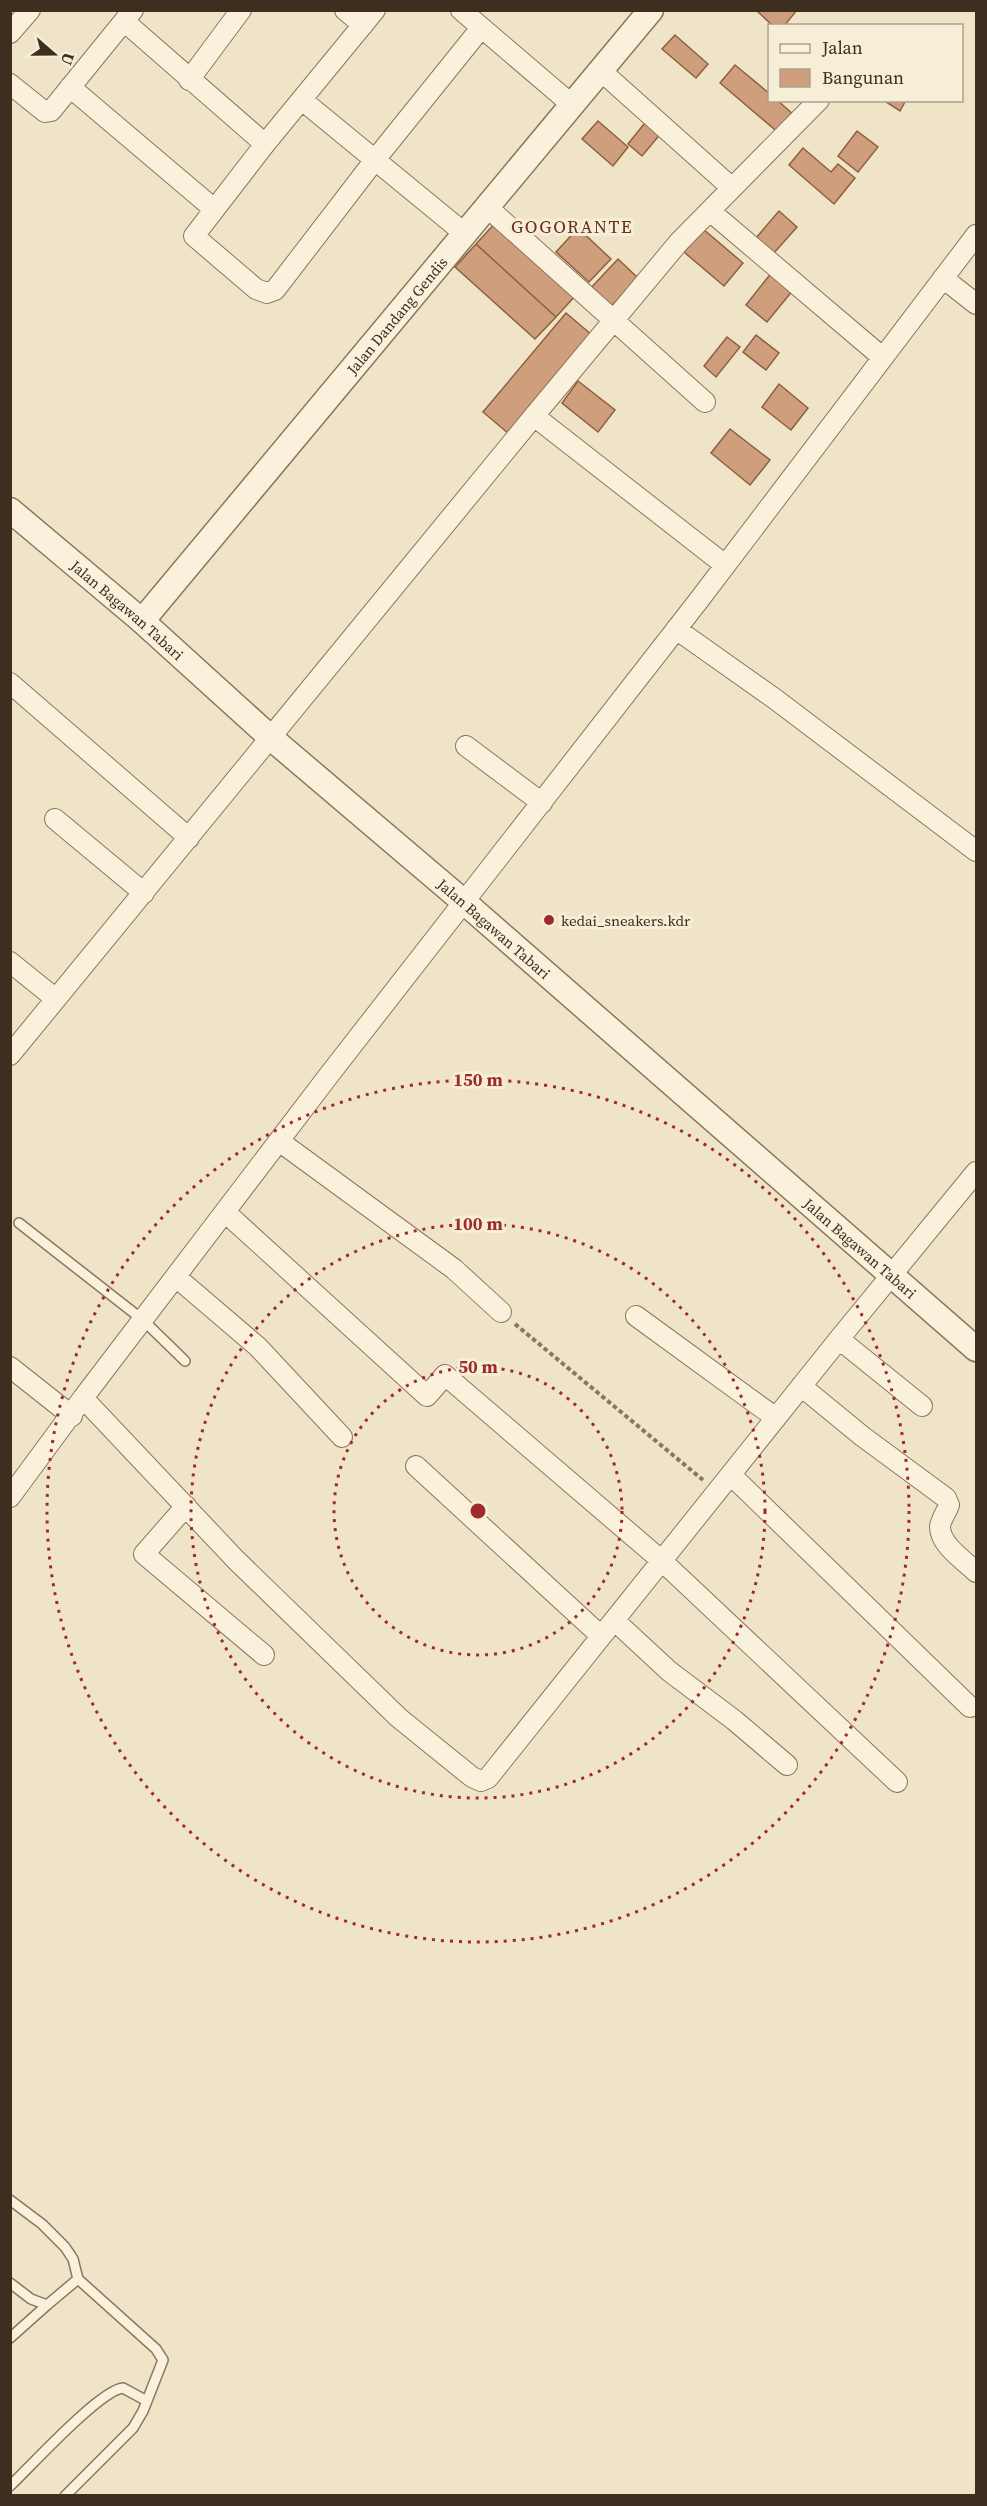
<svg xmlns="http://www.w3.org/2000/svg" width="987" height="2506" font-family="'Source Serif 4',serif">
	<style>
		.building { fill: #cf9f7d; stroke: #8d5f41; stroke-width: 1.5 }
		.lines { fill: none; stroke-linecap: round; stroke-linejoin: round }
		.service-casing { stroke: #8d765c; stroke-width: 12 }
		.minor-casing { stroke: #8d765c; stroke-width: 22 }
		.tertiary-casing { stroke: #8d765c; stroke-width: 27 }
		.path { stroke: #8d765c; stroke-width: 4; stroke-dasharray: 4.5 3; stroke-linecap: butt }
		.service { stroke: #faf1dc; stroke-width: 9 }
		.minor { stroke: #faf1dc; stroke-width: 20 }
		.tertiary { stroke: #faf1dc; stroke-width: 24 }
		.ring { fill: none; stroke: #9e2a2b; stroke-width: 3; stroke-dasharray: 3 6 }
		.poi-dot { fill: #9e2a2b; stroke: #f7eed8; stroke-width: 2 }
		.labels { text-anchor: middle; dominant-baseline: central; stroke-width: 6; stroke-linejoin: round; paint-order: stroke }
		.street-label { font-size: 15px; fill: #3d2e20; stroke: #f7eed8 }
		.poi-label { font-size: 15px; fill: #3d2e20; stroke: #f7eed8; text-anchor: start }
		.quarter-label { font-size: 18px; letter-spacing: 1.5px; fill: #6b2e1e; stroke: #f7eed8 }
		.centre { fill: #9e2a2b; stroke: #f7eed8; stroke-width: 3 }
		.ring-label { font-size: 18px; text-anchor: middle; font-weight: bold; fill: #9e2a2b; stroke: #f7eed8; stroke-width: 6; stroke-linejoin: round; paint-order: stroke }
	</style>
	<rect width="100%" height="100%" fill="#f0e4c8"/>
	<path class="building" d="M756,10H797L784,26H773Z
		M675,35L708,64L696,78L662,49Z
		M735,65L770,94V100H777L795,116L780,134L720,83Z
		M883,100H906L900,111Z
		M648,119L662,132L642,156L628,144Z
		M598,121L628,147L613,166L582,139Z
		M857,131L878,147L858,172L838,156Z
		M803,148L831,172L838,164L855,178L834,204L789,165Z
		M779,211L797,227L774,253L756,238Z
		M496,222L576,295L556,317L476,244Z
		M578,228L611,259L589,282L556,252Z
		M703,229L743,263L724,286L684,252Z
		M476,244L556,317L535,339L455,267Z
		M618,259L638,278L608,310L588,291Z
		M772,272L793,290L767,322L746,305Z
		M566,313L592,335L509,434L483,412Z
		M756,335L779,353L766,370L743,352Z
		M727,337L740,347L716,377L704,366Z
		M578,381L615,410L598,432L562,403Z
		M779,384L808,408L791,430L762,407Z
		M730,429L770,460L750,485L711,453Z"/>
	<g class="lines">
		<defs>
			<path id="service" d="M19,1223L143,1320L185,1361
				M10,2200L42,2224L65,2247L73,2259L78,2279L156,2349L163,2360L143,2411L133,2428L65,2496
				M10,2283L31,2299L47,2305L78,2279
				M10,2338L47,2305
				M10,2486C30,2467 100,2390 123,2388L147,2401"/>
			<path id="minor" d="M345,10L363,25
				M375,10L265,144L194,236L256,289L267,293L275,290L374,161L481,28
				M461,10L571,104
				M125,22L265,144
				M10,33L30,10
				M600,70L732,188
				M189,80L241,10
				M10,84L45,112L51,111L133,10
				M70,87L214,209
				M302,100L464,233
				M486,206L705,402
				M710,211L882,357
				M976,235L699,600L329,1075L83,1398L236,1560L399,1718L472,1777L481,1781L488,1778L839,1339L976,1172
				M943,278L976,304
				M534,416L725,565
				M676,629L775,699L976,851
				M10,683L189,838
				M466,746L542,803
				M55,819L144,893
				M10,962L56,999
				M10,1055L534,416L679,242L819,100
				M279,1141L454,1269L501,1312
				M225,1212L427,1396L445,1375L662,1561L897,1782
				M176,1277L258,1347L342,1437
				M636,1316L776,1418
				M839,1339L922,1406
				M10,1367L72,1416
				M801,1386L862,1436L946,1498L949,1505C947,1511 940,1521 940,1527C940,1545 965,1561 976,1572
				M416,1466L601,1636
				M731,1475L970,1707
				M10,1497L83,1398
				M186,1506L144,1554L264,1655
				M614,1620L669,1671L734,1720L787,1765"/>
			<g id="tertiary">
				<path id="s1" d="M10,510L142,621L271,738L464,902L976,1349"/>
				<path id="s2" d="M142,621L651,10"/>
			</g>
		</defs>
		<use href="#service" class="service-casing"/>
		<use href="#minor" class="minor-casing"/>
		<use href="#tertiary" class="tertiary-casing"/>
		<path class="path" d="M515,1324L703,1480"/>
		<use href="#service" class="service"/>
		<use href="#minor" class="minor"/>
		<use href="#tertiary" class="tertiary"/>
	</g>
	<g class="ring">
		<circle cx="478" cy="1511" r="144"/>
		<circle cx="478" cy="1511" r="287"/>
		<circle cx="478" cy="1511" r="431"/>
	</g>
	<circle class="poi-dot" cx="549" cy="920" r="6"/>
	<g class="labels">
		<g class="street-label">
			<text stroke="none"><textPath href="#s2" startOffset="398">Jalan Dandang Gendis</textPath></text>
			<text stroke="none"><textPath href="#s1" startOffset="154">Jalan Bagawan Tabari</textPath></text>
			<text stroke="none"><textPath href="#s1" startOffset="640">Jalan Bagawan Tabari</textPath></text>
			<text stroke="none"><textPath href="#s1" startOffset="1126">Jalan Bagawan Tabari</textPath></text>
		</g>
		<g class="poi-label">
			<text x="561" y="920">kedai_sneakers.kdr</text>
		</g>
		<g class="quarter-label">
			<text x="572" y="226">GOGORANTE</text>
		</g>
	</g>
	<circle cx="478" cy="1511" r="9" class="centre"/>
	<g class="ring-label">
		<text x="478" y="1086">150 m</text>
		<text x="478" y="1230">100 m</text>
		<text x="478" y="1373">50 m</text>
	</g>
	<rect width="987" height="2506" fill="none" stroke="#3d2e20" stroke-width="24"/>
	<rect x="768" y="24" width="195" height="78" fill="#f7eed8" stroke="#ada18e" stroke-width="1.5"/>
	<rect x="780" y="44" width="30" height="9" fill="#faf1dc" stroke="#ada18e" stroke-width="1.5"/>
	<text x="822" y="54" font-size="18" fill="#3d2e20">Jalan</text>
	<rect x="780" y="69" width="30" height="18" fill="#cf9f7d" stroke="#ada18e" stroke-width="1.5"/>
	<text x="822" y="84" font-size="18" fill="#3d2e20">Bangunan</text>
	<g transform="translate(54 54) rotate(110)" stroke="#f7eed8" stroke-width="4.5" paint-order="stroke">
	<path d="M0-4.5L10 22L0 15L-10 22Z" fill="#3d2e20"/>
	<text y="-9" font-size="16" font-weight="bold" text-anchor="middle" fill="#3d2e20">U</text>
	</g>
</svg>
